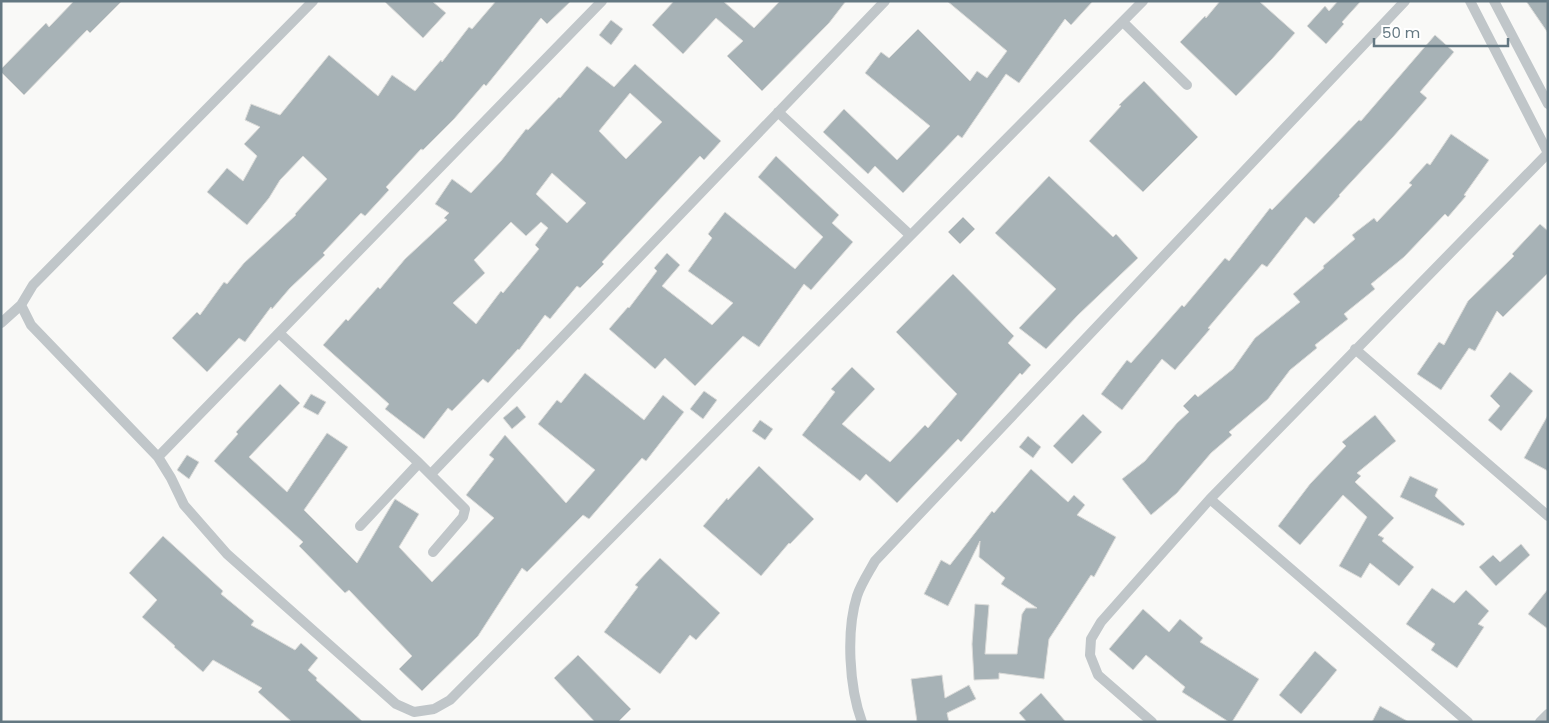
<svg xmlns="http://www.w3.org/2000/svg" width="1549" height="723" font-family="Poppins,sans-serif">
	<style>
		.building { fill: #a7b2b6; stroke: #dbdbd9; fill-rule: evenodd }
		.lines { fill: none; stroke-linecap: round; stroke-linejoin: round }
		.lane { stroke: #c0c6c9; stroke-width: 10 }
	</style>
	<rect width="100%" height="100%" fill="#f9f9f7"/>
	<path class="building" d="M74,1H122L90,33L87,30L24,95L1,72V69L46,23L49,27Z
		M384,1H432L446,13L423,38Z
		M496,1H571L547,24L541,18L486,86L484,84L454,119L423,150L421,149L386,187L389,190L365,216L361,213L323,253L325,255L290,288L272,309L271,307L245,342L239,338L207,372L172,338L197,312L200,315L224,282L227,284L244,263L296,215L295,214L327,179L303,156L280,180L269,198L247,225L207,192L227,168L243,181L257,156L244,144L260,127L245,120L251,104L280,115L329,55L378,96L392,75L415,91L441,60L442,62L469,27L472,29Z
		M674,1H723L754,28L780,1H846L829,23L762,91L727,56L743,41L716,18L683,54L652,25Z
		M947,1H1093L1071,25L1065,19L1019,83L1006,74L962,138L958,135L903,193L875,166L868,174L823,132L844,109L897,160L930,126L865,73L881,52L889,58L918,29L970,81L977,71L987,78L1007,51Z
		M1220,1H1259L1295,33L1272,59L1236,96L1180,42L1205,16L1206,18Z
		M1338,1H1361L1342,22L1344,24L1326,44L1307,26L1325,6L1329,11Z
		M1526,1H1548V33Z
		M611,20L623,29L611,45L599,35Z
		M1435,35L1454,52L1420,92L1427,98L1393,137L1339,195L1340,196L1314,224L1306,217L1267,267L1262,264L1208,328L1210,329L1175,370L1162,359L1122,410L1101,394L1127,360L1131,363L1182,305L1184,307L1225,258L1229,261L1270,208L1272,210L1359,120L1361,121Z
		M635,64L721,141L704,160L700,156L602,262L604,264L580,288L577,286L550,319L545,315L519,350L518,349L488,383L483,379L452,411L448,408L424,439L385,409L389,404L323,345L346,319L348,321L378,287L380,289L405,259L447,220L444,218L449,213L435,204L452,179L471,193L501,161L526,129L528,130L559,97L560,98L587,66L614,87ZM630,93L662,122L626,159L599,131ZM552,173L586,203L567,223L536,194ZM511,222L526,236L541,222L548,228L535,245L539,249L503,293L501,291L476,324L453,303L485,273L474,260Z
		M1144,81L1198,137L1143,192L1089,141L1121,106L1119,105Z
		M1451,134L1489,160L1464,195L1466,196L1448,217L1445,214L1404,257L1371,284L1375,289L1344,314L1348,319L1315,345L1317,348L1290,370L1268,399L1229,432L1232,435L1211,453L1177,493L1151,515L1122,479L1145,461L1177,423L1189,412L1183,406L1195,394L1198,397L1233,369L1255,338L1300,302L1293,294L1324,268L1323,266L1355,239L1352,235L1374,218L1377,222L1412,185L1409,183L1427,163L1430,165Z
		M776,156L839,215L832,223L853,242L811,290L804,284L759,347L743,336L695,386L665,358L655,369L609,329L628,307L629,308L657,271L654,268L667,253L680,265L662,286L712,325L733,303L688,271L712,238L708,234L725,212L795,269L823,237L758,177Z
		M1049,176L1113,237L1116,234L1138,258L1078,315L1046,349L1019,328L1056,289L995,233Z
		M963,217L975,229L960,244L948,232Z
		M1540,224L1548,231V273L1503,317L1497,311L1475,351L1469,348L1441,390L1417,374L1439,342L1444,345L1468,301L1514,256L1512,254Z
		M953,274L1014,336L1008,343L1031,365L1022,375L1020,373L961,442L958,439L897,503L866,474L860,481L802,435L835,392L831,389L852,367L875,389L842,424L890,462L925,425L928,428L957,394L896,332Z
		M1510,372L1533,391L1501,431L1488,420L1500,406L1490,396Z
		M585,373L644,420L663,395L684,412L646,461L642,458L589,519L583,515L527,572L522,568L478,636L422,691L399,669L412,656L349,590L345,593L299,546L303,542L214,461L238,434L236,432L280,384L300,403L249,457L287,492L327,433L348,447L304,510L357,563L395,499L419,514L399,547L432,582L494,518L466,495L494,459L489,455L505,435L566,503L595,470L538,424L557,400L561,403Z
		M704,391L717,400L703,419L690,409Z
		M311,394L326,402L318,415L303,407Z
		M517,406L526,417L512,429L503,418Z
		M1083,414L1102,432L1072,464L1053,446Z
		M1375,415L1396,441L1357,473L1361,476L1355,482L1394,518L1378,535L1384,538L1382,541L1414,567L1399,586L1370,563L1361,578L1339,566L1367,517L1343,495L1300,545L1278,526L1310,484L1346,446L1342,442Z
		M1548,415V471L1524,458Z
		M760,420L773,429L765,440L752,431Z
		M1028,436L1041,447L1033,458L1019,447Z
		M187,455L199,462L189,479L177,470Z
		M759,466L814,519L790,544L789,543L761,576L703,526L727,498L728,500Z
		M1031,469L1068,502L1074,495L1085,505L1077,515L1116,537L1094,577L1091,575L1049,639L1044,679L999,673V679L974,680L972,644L975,604L989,605L985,654H1017L1022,614L1026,608H1037L1001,584L1005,578L979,557L980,541L948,606L924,594L941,560L950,565L992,511L994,513Z
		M1410,476L1438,489L1435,496L1465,524L1463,526L1400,497Z
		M163,536L223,591L221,594L254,621L251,625L295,650L301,643L318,658L308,670L317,678L316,680L363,722H292L258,692L262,688L213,660L203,672L174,647L175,646L142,617L157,600L129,573Z
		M1521,544L1530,555L1496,586L1479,567L1493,555L1500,562Z
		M660,558L720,613L696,640L690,635L660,674L604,632L638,587L635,585Z
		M1432,588L1454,603L1466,590L1489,611L1478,624L1484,627L1457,668L1431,650L1435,644L1406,624Z
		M1548,589V629L1528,614Z
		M1143,609L1169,632L1180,619L1203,638L1200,642L1259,679L1232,722H1229L1182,692L1185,687L1146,655L1133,670L1109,649Z
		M1315,651L1337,670L1301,714L1279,695Z
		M578,655L631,709L618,722H595L554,678Z
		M942,675L945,698L969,685L976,699L947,713L949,722H917L911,679Z
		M1041,693L1066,722H1027L1019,713Z
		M1380,706L1409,722H1372Z"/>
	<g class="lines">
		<path class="lane" d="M313,1L33,285L21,305L31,325L158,457L171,478L184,505L227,554L396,704L414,712L434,709L450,700L1143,1
			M1470,1L1548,153
			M1494,1L1548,104
			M1123,22L1187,85
			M778,112L910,235
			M1,323L21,305
			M279,333L419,463L465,509L463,517L433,552
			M1355,349L1548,516
			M158,457L602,1
			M431,474L885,1
			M1210,499L1468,722
			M360,526L419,463
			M862,722C849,687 846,631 857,596C861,584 869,572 875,561L1405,1
			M1152,722L1098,675L1090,655L1091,639L1101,622L1210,499L1548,153
			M1540,722L1548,714"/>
	</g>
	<rect width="1549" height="723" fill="none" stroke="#647882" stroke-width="5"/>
	<path d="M1374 38v8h134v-8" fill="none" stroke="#647882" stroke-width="2.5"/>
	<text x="1382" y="38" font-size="15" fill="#647882" stroke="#ffffff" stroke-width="4" paint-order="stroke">50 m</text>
</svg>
